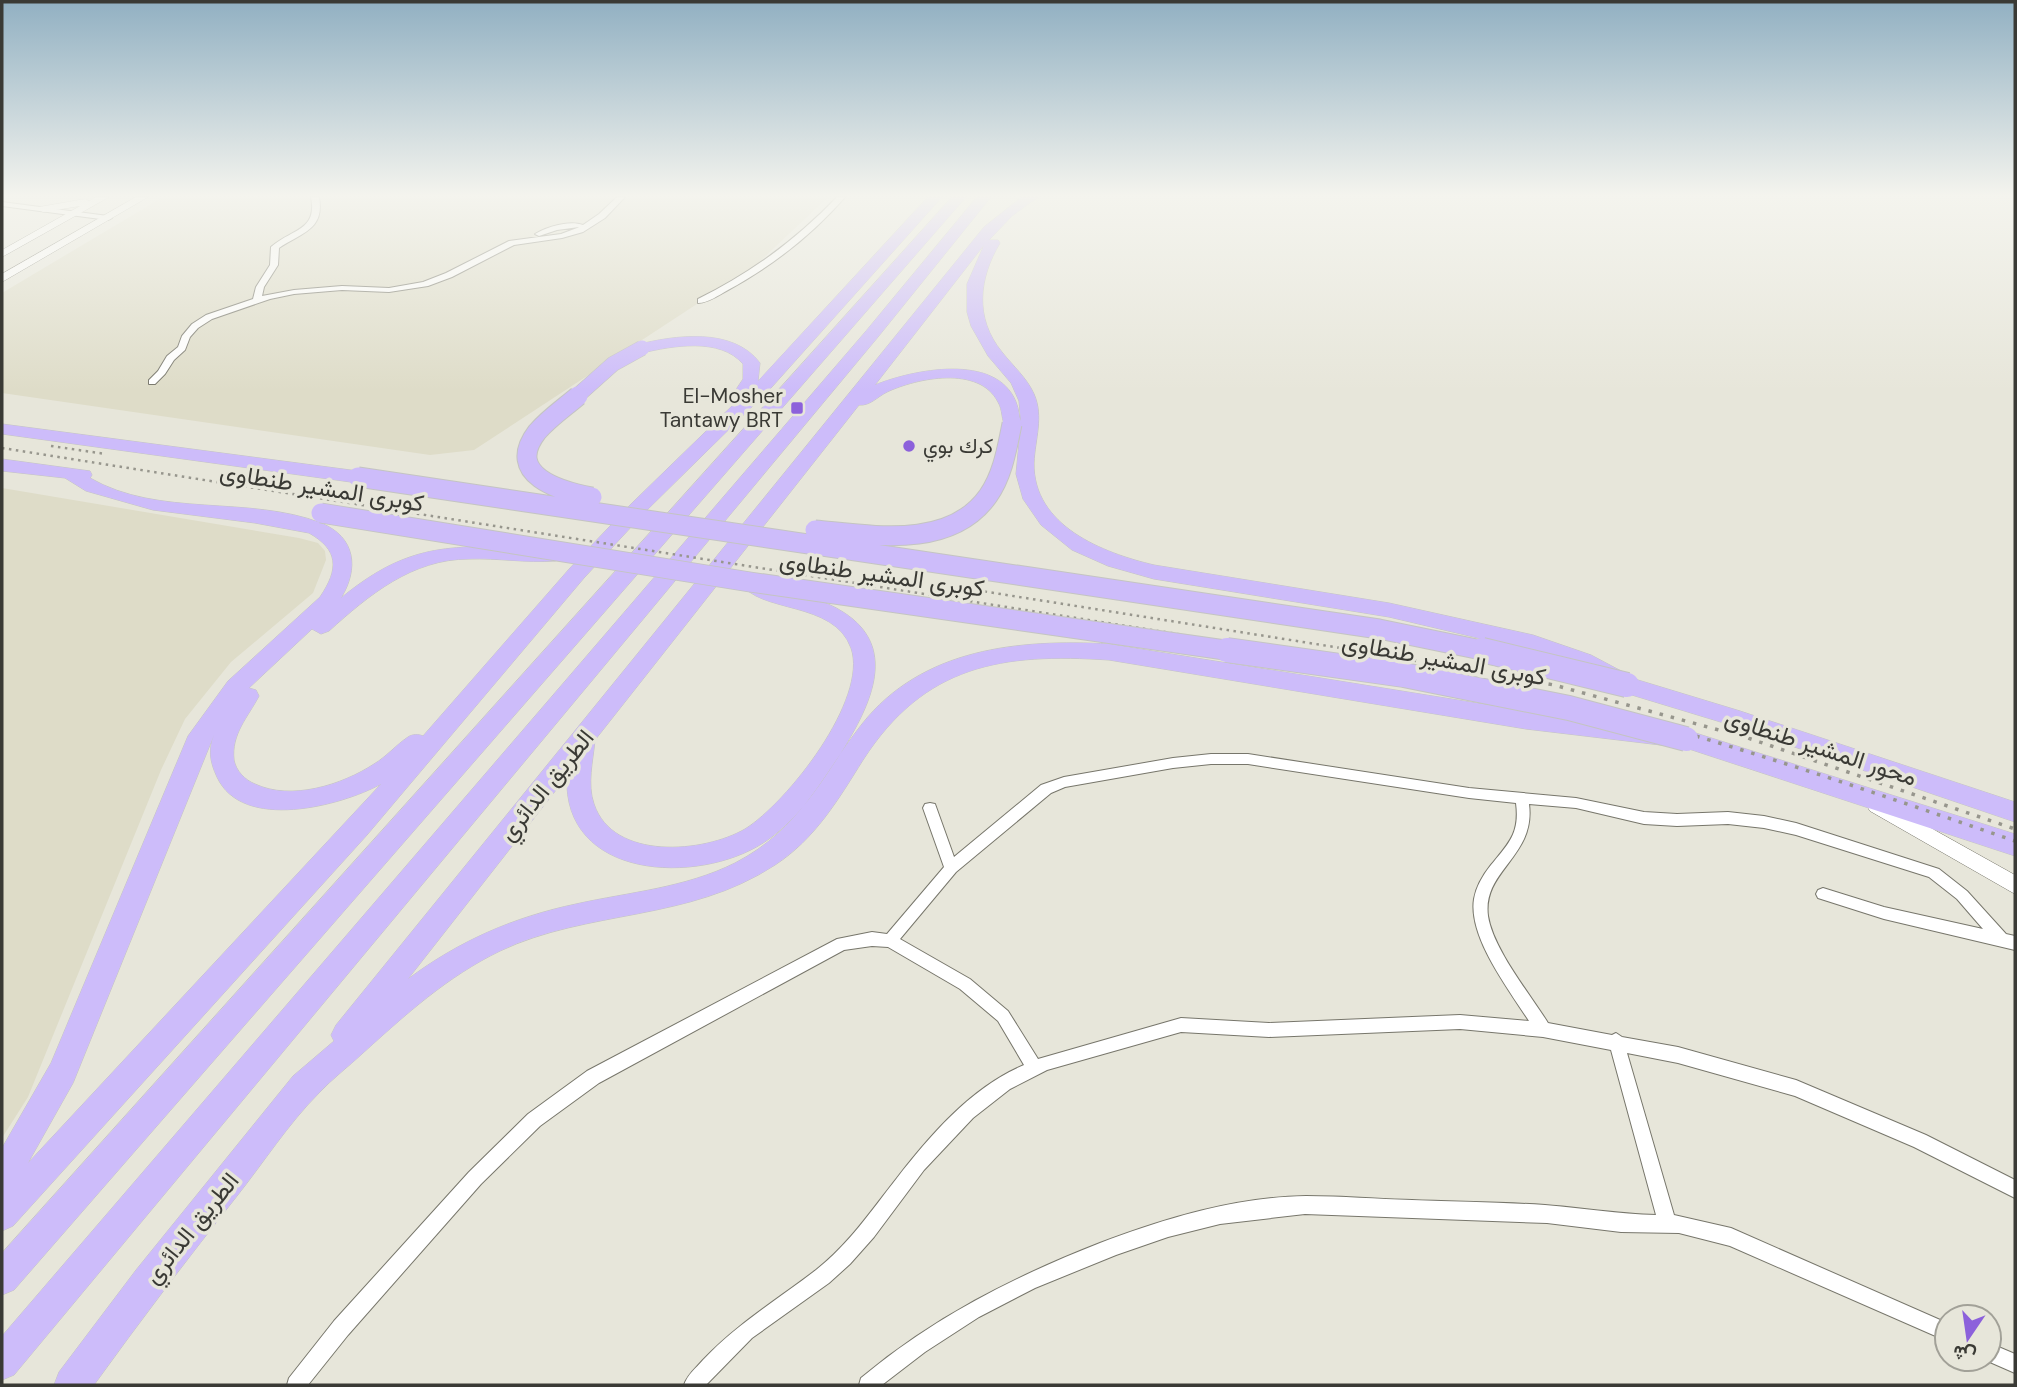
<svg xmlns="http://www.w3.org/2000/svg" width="2017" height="1387" font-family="'DM Sans',Vazirmatn,sans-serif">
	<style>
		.built { fill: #dedcc8 }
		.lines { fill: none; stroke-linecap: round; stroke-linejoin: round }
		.street-casing { stroke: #77766b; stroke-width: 2 }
		.secondary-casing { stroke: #77766b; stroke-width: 1 }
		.highway-casing { stroke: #c4c4c2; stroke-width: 1 }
		.street { fill: #fff; fill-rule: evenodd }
		.secondary { fill: #fff; fill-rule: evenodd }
		.highway { fill: #cdbcfa; fill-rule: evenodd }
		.rail-far1 { stroke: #97968d; stroke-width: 2.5; stroke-dasharray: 2.5 4.5; stroke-linecap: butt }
		.rail { stroke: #97968d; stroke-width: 3.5; stroke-dasharray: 3.5 8; stroke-linecap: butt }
		.highway-bridge-far2-casing { stroke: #c4c4c2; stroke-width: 16; stroke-linecap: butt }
		.highway-bridge-far1-casing { stroke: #c4c4c2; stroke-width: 21; stroke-linecap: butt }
		.highway-bridge-casing { stroke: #c4c4c2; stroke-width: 26; stroke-linecap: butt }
		.highway-bridge-far2 { stroke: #cdbcfa; stroke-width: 15 }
		.highway-bridge-far1 { stroke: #cdbcfa; stroke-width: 19 }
		.highway-bridge { stroke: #cdbcfa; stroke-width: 24 }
		.poi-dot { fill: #8c61db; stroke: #e7e6da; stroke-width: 2.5 }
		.labels { text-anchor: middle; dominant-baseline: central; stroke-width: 7; stroke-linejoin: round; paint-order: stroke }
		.far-poi-label { font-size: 21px; fill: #3a3a35; stroke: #e7e6da; text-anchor: end }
		.street-label { font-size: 24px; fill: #3a3a35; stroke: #e7e6da }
	</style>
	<rect width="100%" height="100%" fill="#e7e6da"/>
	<path class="built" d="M163,197H828L755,266L474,450L430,455L2,393V293Z
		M2,488L299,538L318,543L325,551L326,560L313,593L231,662L185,719L161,770L28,1097L2,1138Z"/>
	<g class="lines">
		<defs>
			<path id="street" d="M311,197H319C325,230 301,233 279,248L278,265L264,287L262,296L294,290L342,286L389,288L423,282L446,273L509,241L561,234L577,228L579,227L557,230L539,236L535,234C547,227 569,220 583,225L599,214L617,197H625L605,218L583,232L562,238L514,245L452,277L428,286L389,292L342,290L294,294L270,299L212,319L198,328L190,337L185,350L174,360L165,374L155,384H149V380L158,371L167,356L178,347L182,336L192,324L206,315L253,299L256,287L270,265L271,247C291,229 318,231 311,197Z
				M837,197H845C812,235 772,266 728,290C719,295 708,303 698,303V299C751,273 796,240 837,197Z
				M2,202L108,216L112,218L108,220L2,206Z
				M1211,754H1248L1469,788L1576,798L1644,812L1677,814L1728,812L1764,816L1796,823L1939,869L1967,891L2006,934L2015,936V950L1884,919L1818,898L1816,894L1818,890L1823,888L1884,907L1983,929L1957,899L1929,877L1796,835L1764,828L1728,824L1677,826L1644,824L1576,808L1529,804C1536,857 1482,870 1488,916C1493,949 1530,994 1548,1023L1612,1035L1616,1033L1622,1037L1678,1047L1796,1080L1926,1135L2015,1180V1198L1914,1147L1795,1096L1678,1063L1627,1053L1674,1215L1731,1228L1947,1323V1341L1730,1246L1679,1233L1621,1232L1547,1223L1305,1214L1220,1224L1168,1237L1116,1255L1035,1288L979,1317L925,1352L882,1385H859L861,1378C933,1318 1013,1277 1100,1243C1166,1218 1236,1197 1306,1196C1342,1196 1377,1199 1412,1200C1457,1202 1501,1202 1545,1205C1582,1208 1619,1214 1656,1215L1611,1050L1543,1037L1460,1029L1269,1037L1181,1032L1047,1070L1010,1089L973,1118L924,1170L874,1237L850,1264L829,1283L752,1338L706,1385H684C687,1375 696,1368 703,1360C737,1324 777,1300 816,1270C849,1244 871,1211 897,1178C931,1134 972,1087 1024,1065L998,1021L960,989L888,947L872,946L844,950L599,1083L540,1126L481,1184L348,1335L308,1385H287L289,1378L334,1321L469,1172L528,1114L587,1071L837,939L872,932L887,934L944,867L923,808L925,804L930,803L935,804L954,857L1041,785L1064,777L1173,758ZM1211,764H1248L1469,798L1516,803C1520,833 1509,843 1491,865C1483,875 1476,887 1474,899C1468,937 1509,990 1529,1021L1460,1015L1269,1023L1181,1018L1038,1059L1008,1011L970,979L900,939L956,872L1051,793L1065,787L1173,768Z
				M1989,1343L2015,1354V1373L1983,1359H1989Z"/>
			<path id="secondary" d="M96,197H109L2,257V250L80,206L43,212L38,209L39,207L85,199L89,201Z
				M136,197H148L2,282V274Z
				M1877,798L2015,875V894L1870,811L1867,806L1870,801Z"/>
			<path id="highway" d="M928,197H942L771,388L644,513L584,578L367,835L13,1226L2,1231V1148L51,1063L188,736L228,681L320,597C339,569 339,550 309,533L255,523L153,510L86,491L65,478L2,471V459L90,471L92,475L90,478C159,518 249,495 321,523C356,537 359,569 341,598C402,548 443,544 519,548C533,549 549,546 562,549L565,554L562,559L555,561C526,563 498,558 469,559C412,559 369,595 329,631L321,634L312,629L249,688L256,690L259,696C248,717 231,734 234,760C236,771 245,780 255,784C291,801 342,785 374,764C386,757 396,745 408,737C413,734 418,734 423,736L570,568L630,505L734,404L729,400L743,379V364C720,337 672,346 642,353L634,348L636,345C675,335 733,327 760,363L758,381ZM214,735C208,750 210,762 217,777C242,832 341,806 381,784L28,1163L73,1083Z
				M952,197H966L14,1290L2,1295V1253Z
				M977,197H991L878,337L14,1375L2,1380V1336L866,331Z
				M1022,197H1038L1012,216L989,240H998L1000,243C979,278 974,318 1002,352C1013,366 1027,378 1034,394C1044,417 1035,439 1034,463C1033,526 1103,553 1154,565L1389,603L1533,635L1591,655L1638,680L1740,711L2015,802V822L1724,723L1622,692L1575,667L1529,650L1389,617L1154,579L1108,566L1072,550L1041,525L1023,499L1016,474L1021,423L1019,401L1011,383L988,356L971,326L967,312V284L984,245L875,385C912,370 996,352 1016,402C1019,409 1019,417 1021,424L1018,428H1006C1001,420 1003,410 998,402C979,365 917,378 887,392C877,397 870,406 859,405L595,740C593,761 587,784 594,804C613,861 704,853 745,829C787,803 869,699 851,648C834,600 759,614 740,582L743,577L750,575C762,578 772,586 784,590C804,597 825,600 843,612C902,649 867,711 839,756C819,787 795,823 763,843C698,885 562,880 567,776L408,979C459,941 514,917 576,904C630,892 685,888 735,863C802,828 819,779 862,724C922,648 1019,639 1109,644L1526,711L1686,730L2015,834V856L1686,748L1526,729L1109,660C1002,653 925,664 863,760C838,800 815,839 775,865C688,922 589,909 500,951C448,976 405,1015 363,1053C348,1067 332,1079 319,1093C288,1124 264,1162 237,1196C188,1258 140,1321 94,1385H54L59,1372L136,1270L293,1076L334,1041L331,1035L336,1025L984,227Z
				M2,424L358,471L367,477L358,483L2,434Z"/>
		</defs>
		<use href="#street" class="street-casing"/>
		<use href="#secondary" class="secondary-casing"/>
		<use href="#highway" class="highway-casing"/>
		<use href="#street" class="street"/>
		<use href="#secondary" class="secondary"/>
		<use href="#highway" class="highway"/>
		<path class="rail-far1" d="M51,446L106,454
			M2,448L1291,652
			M950,586L1366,652"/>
		<path class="rail" d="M1280,650C1369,664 1459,675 1547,696C1706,734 1861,788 2015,841
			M1356,650L1554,685L1748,738L2015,829"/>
		<defs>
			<path id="highway-bridge-far2" d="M576,397L613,364L642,348"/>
			<path id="highway-bridge-far1" d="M578,396C564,408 549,418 537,432C504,475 560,491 592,497
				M358,477L1379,629L1491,652
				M321,513L750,582L1239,652
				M815,530C871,535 950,550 988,496C1003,475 1007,448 1012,424"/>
			<path id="highway-bridge" d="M1227,650L1404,675L1569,708L1686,739
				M1482,650L1627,685"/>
		</defs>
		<use href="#highway-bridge-far2" class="highway-bridge-far2-casing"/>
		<use href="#highway-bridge-far1" class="highway-bridge-far1-casing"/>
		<use href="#highway-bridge" class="highway-bridge-casing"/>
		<use href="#highway-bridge-far2" class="highway-bridge-far2"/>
		<use href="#highway-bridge-far1" class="highway-bridge-far1"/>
		<use href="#highway-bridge" class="highway-bridge"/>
	</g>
	<linearGradient id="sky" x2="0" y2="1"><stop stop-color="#91b0c2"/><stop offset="0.5" stop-color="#f4f4ee"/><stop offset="1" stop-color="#f4f4ee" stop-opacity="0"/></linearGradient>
	<rect width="2017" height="391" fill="url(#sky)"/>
	<g class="poi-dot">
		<rect x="790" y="401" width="14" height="14" rx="3.5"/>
		<circle cx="909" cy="446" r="7"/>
	</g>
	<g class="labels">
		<g class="far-poi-label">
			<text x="783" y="396">El-Mosher<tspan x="783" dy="24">Tantawy BRT</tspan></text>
			<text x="923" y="446" text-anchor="start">كرك بوي</text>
		</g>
		<g class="street-label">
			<text transform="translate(322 487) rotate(9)">كوبرى المشير طنطاوى</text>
			<text transform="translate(882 574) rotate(8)">كوبرى المشير طنطاوى</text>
			<text transform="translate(1444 659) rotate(10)">كوبرى المشير طنطاوى</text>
			<text transform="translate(1821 747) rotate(18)">محور المشير طنطاوى</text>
			<text transform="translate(546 785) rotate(-51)">الطريق الدائري</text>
			<text transform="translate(191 1228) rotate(-51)">الطريق الدائري</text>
		</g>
	</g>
	<rect width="2017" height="1387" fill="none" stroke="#3a3a35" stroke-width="7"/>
	<g transform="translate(1968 1338) rotate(193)"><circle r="33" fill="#e7e6da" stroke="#a2a198" stroke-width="2"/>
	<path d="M0-5L12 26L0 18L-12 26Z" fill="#8c61db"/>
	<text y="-10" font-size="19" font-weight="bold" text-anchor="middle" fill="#3a3a35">ش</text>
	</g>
</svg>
